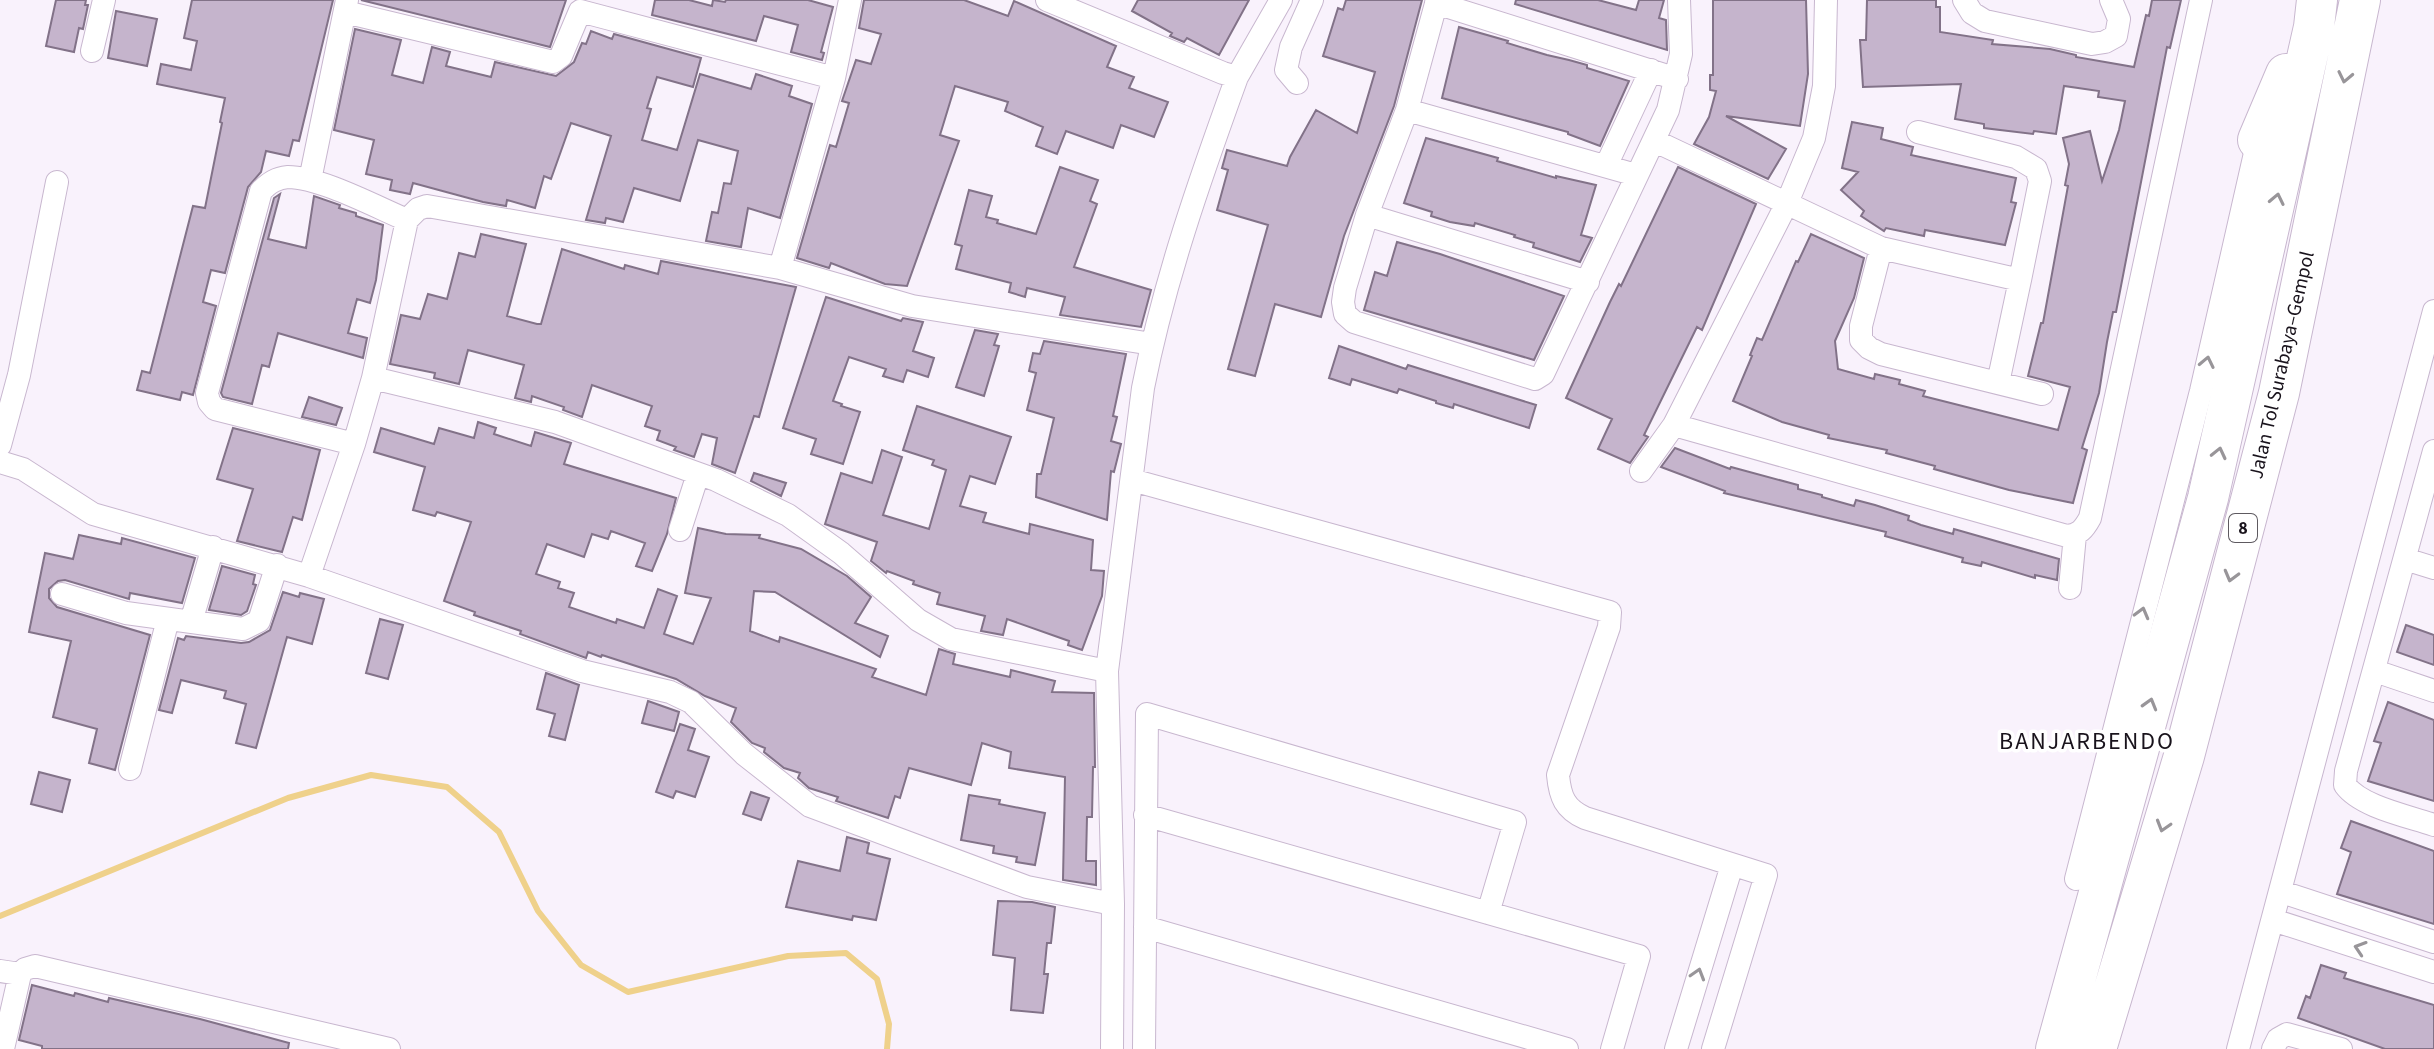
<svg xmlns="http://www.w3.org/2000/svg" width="2434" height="1049" font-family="'Source Sans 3',sans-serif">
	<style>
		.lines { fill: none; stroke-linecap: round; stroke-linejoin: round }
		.stream { stroke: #efd18b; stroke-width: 6 }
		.building { fill: #c5b4cc; stroke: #827288; stroke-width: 2 }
		.minor-casing { stroke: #c8b7cf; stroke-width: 24 }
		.motorway-casing { stroke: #c8b7cf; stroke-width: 42 }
		.minor { stroke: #fff; stroke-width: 22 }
		.motorway { stroke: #fff; stroke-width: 40 }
		.oneway { stroke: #989599 }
		.labels { text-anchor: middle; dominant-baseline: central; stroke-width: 7; stroke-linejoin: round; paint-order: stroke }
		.shield { fill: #fff; stroke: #5e5a60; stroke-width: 2 }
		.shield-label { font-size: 18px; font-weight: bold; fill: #19131c }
		.street-label { font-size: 20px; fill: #19131c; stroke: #fff }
		.quarter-label { font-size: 24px; letter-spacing: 2px; fill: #19131c; stroke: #fff }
	</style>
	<rect width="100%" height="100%" fill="#f9f2fc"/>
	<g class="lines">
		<path class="stream" d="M0,916L288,798L371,775L447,787L499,832L538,911L581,965L628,992L788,956L846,953L877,979L889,1024L887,1049"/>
	</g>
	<path class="building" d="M56,0H86L85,5H88L83,29L79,28L74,52L46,46Z
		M192,0H333L299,141L293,140L289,156L266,151L261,172L248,187L225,273L211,270L203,302L216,306L193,395L182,392L180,400L137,390L142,371L150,373L193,206L205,208L222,123L220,122L225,98L157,84L161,64L191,70L197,41L184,38Z
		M361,0H566L550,47Z
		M655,0H689L712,6L713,0L725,2L726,0H808L833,7L821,52L824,53L822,60L791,52L798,25L764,16L756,41L652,15Z
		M864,0H964L1008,16L1014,1L1116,46L1107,67L1134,77L1129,88L1168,102L1154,137L1121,125L1113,148L1066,131L1057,154L1036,146L1043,127L1005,111L1008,102L955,86L940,135L959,141L907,286L885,284L831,263L829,268L797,258L830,145L836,147L849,103L842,101L856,60L871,64L881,34L859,28Z
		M1138,0H1249L1219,55L1187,38L1184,42L1170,36L1172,33L1132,11Z
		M1346,0H1422L1394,106L1344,236L1321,317L1275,304L1255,376L1228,369L1268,225L1217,210L1228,170L1222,168L1227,150L1287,166L1290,157L1316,110L1357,133L1375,72L1323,56L1338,8L1343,10Z
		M1516,0H1598L1636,10L1639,0H1664L1659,18L1666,20L1667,50L1515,4Z
		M1713,0H1806L1808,74L1800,126L1726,116L1786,149L1768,179L1694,144L1709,117L1716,91L1710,90V75H1713Z
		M1867,0H1936V7H1940V32L1993,40L1992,44L2050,49L2076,55V57L2134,67L2146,15L2149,16L2152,0H2181L2170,48L2167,47L2116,312H2113L2107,342L2099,393L2082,448L2087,450L2073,503L2009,490L1934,469L1935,466L1886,453L1887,450L1828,438L1829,435L1782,422L1733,401L1752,356L1750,355L1757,338L1762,340L1796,261L1798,262L1811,234L1864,258L1854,298L1835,341L1838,369L1874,379L1875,374L1900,380L1899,384L1925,391L1923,396L2058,430L2070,387L2028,376L2041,323H2043L2068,186L2065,185L2069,164L2063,138L2090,131L2102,181L2119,130L2125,101L2098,97L2099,91L2064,86L2056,134L2034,131L2033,134L1984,128V124L1955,119L1961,84L1863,87L1860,40H1866Z
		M116,11L157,19L147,66L108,58Z
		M1459,27L1508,41L1507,43L1547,55L1569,60L1587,65V68L1629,81L1600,146L1568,134V132L1442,98Z
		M355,29L401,40L392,75L423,83L432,47L450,52L446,66L491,77L495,62L556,76L574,62L582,43L586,44L591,31L612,39L614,34L701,58L693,87L657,77L647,108L651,109L642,140L677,150L700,74L751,89L756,74L792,86L789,96L812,104L780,218L748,208L741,247L706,241L712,212L718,213L724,183L731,184L738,151L698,140L680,201L634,188L623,222L606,218L605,223L586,220L611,136L571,123L551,179L544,176L535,208L507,200L506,206L483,202L413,183L410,194L390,190L392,180L366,174L374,140L334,130Z
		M1852,122L1883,128L1881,139L1913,147L1911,155L2016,178L2011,202L2016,203L2005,245L1925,230L1924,236L1886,228L1884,231L1861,216L1864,211L1841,190L1858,172L1842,168Z
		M1426,138L1498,158L1497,161L1556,178V176L1596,185L1581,235L1592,238L1580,262L1533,247L1534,243L1514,237L1515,235L1475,223L1474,226L1450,222L1431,216L1432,212L1404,203Z
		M1060,167L1098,180L1090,201L1097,204L1074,267L1151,290L1141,327L1060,315L1065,297L1027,288L1025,297L1009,292L1011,283L956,269L962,246L955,244L969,190L992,196L986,217L998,220L997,223L1036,234Z
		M1678,167L1756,204L1702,330L1697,327L1644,435L1648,437L1630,463L1598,449L1612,419L1566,398L1610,302L1619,284L1621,286Z
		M280,194L268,239L306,248L314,196L340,205L339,208L356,213V216L383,225L376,280L370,303L357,299L348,333L367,338L363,358L278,333L269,367L262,365L252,404L223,397L221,393L274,198Z
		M481,234L526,244L507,316L537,324H541L562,249L624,269L625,265L658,274L661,261L796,287L759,417L754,416L735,473L712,464L717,438L702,434L694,457L674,450L676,447L657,440L660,431L645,426L652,406L592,385L582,417L563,410L564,407L532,396L531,402L515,398L524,365L468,350L459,384L434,378L435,373L390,364L401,315L420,319L428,294L447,299L459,253L475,257Z
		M1397,242L1440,254L1564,296L1534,360L1364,310L1375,272L1387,276Z
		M826,297L901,321L903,318L923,322L913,351L934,358L928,377L907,370L903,382L883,376L886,369L849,357L833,401L842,404L841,406L860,412L843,464L811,454L816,439L783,428Z
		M975,330L998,334L994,345L999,346L984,396L956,387Z
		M1044,341L1126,354L1113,416L1117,417L1111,441L1121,444L1114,472L1111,471L1107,520L1036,497L1037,474H1041L1054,418L1027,410L1036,373L1029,371L1033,353L1040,354Z
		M1339,346L1406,369L1408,365L1536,405L1529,428L1454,404L1453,408L1436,403V401L1399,389L1397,393L1352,379L1350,385L1329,378Z
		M309,397L342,408L336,425L302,417Z
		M917,406L1011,437L995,484L970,476L960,506L986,513L983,522L1029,534L1030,524L1093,540L1091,570L1104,571L1102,596L1082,650L1068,645L1069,641L1007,619L1003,635L981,631L985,616L937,604L940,593L913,584L914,581L887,571L886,573L871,561L877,542L825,524L841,473L872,483L882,450L902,457L883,515L929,529L946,470L932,465L934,460L903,450Z
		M478,422L496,428L494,434L531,446L535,432L571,443L564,464L676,498L667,534L652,571L636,566L645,543L611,531L608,539L592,534L584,557L547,544L536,574L560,582L558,588L574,593L569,607L616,623L617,619L644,628L658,589L677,596L664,634L693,644L711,598L685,593L698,528L726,534L760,535L759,538L801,549L847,576L871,597L855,623L888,636L880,657L775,592L754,591L750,631L779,642L780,637L876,669L872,677L926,695L939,649L955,654L953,664L1010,677L1011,670L1055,681L1052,692L1094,693L1095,767H1093L1092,817H1087L1086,861H1096V885L1063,880L1065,777L1009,768L1011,752L982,743L971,785L909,768L900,798L895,796L888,818L836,801L838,797L809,788L798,778L800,773L784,768L764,752L765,748L752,743L731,722L736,708L705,696L676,679L602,655L601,657L588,652L586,658L520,634L521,631L474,615L475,612L444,601L471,522L437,512L435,516L413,510L425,467L374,452L381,428L434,444L439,428L474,438Z
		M233,428L320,450L302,520L293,517L282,552L237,541L253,489L217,479Z
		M1675,448L1730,469L1731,467L1798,485V489L1822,495V497L1854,506L1856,500L1875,505L1909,516L1908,520L1921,525L1953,534L1954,529L2059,559L2057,580L2035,575V578L1982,562L1981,566L1962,562L1963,558L1885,536L1886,532L1724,493L1725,491L1661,467Z
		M754,473L786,483L781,496L751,481Z
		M79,535L121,544L122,538L195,558L182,603L130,593L129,599L65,580L58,581L49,589V598L57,607L150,635L115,770L89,763L97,729L53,717L71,641L29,632L45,553L73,559Z
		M222,566L255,575L253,584L256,585L247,611L241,615L209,610Z
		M283,592L299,597L300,593L324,599L312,644L287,637L256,748L236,743L246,704L224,698L226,691L181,680L172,713L159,710L178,638L184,640L186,636L241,643L249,642L270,630Z
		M380,619L403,625L388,679L366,673Z
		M2406,625L2434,635V665L2397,652Z
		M546,673L579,685L565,740L549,736L555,714L537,709Z
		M648,701L679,712L674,731L642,723Z
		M2388,702L2434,720V801L2368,781L2381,743L2374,741Z
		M680,724L695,729L688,750L709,757L695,797L676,791L673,798L656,792Z
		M39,772L70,780L62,812L31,804Z
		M751,792L769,798L761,820L743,814Z
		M969,795L1000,800L999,804L1045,813L1035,865L1016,862L1017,857L993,853L994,846L961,840Z
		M2351,821L2434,851V924L2337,894L2351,852L2341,848Z
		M847,837L869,843L867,853L890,859L876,920L853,916L852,920L786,907L798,861L840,871Z
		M998,901L1032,902L1055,907L1051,943H1047L1044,974H1048L1043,1013L1011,1010L1015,958L993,955Z
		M2321,965L2346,973L2344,978L2434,1005V1049H2385L2298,1018L2306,996L2310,998Z
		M32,985L74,996L75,993L108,1002L109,998L200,1019L289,1043L288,1049H42V1046L19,1040Z"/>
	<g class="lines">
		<defs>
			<path id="minor" d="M1047,0L1223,73L1237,77L1281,0
				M1437,0L1407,110L1367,215L1345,288L1343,302L1345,314L1354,322L1535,379L1543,374L1668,110L1681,54L1679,0
				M1826,0L1824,86L1814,138L1787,203L1674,425L2067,536C2079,535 2084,529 2090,518L2201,0
				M1964,0L1972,13L1985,21L2092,44L2105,42L2116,36L2119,19L2111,0
				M1436,3L1677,79
				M345,12L553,62L561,56L580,11L834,78
				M92,51L104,0
				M1297,83L1286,70L1291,47L1312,0
				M1407,110L1636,175
				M1655,141L1881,248L2020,280L2040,181L2036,169L2016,157L1918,132
				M1606,166L1651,70
				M310,180L347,0
				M1367,215L1588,282
				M407,220L373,378L354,444L309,576L582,671L670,692L691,702L744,754L810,806L1027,887L1113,904
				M1881,248L1861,326V340L1869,348L1881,354L2042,394
				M780,268L834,78L850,0
				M373,378L555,422L716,480L788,515L841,553L918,620L951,639L1107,671L1143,388C1164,281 1200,179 1237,77
				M1998,383L2020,280
				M354,444L215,409L209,402L207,393L261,191C269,183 276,178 288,177C320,177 376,207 407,220L418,209L427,206L780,268L912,306L1152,344
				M0,445L19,375L57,182
				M2434,451L2346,771L2345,785C2361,807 2408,816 2434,825
				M0,462L23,469L93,514L309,576
				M1641,471L1674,425
				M1132,480L1610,612L1609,627L1558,775C1560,797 1565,809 1585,818L1766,875L1713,1049
				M680,530L698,474
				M2405,559L2434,568
				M2070,588L2075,535
				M62,594L126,613L243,629L259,621L277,565
				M191,622L213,547
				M1107,671L1113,904L1112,1049
				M2375,671L2434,691
				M130,769L168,619
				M1145,815L1639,956L1612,1049
				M2076,879L2201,391L2258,140
				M2282,892L2434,942
				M2273,920L2434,972
				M1145,927L1567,1049
				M0,971L20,974
				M3,1049L20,974L25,969L35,966L389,1049
				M1144,1049L1147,714L1515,822L1488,913
				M1676,1049L1732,865
				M2238,1049L2434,311
				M2273,1049L2278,1039L2287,1034L2341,1049"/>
			<path id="motorway" d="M2258,140L2286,74
				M2056,1049L2208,498L2314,27L2317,0
				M2096,1049L2184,756L2279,393L2360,0"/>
		</defs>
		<use href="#minor" class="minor-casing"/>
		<use href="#motorway" class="motorway-casing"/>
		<use href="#minor" class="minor"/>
		<use href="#motorway" class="motorway"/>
	</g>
	<defs><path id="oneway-chevron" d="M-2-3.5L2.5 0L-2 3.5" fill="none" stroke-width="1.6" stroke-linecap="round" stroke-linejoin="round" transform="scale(2)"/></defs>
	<g class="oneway">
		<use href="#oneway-chevron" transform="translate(2345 77) rotate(102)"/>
		<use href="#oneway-chevron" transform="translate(2277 199) rotate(-78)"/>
		<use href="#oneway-chevron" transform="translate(2207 362) rotate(-78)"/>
		<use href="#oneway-chevron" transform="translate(2219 453) rotate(-77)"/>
		<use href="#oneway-chevron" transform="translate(2231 576) rotate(105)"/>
		<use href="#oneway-chevron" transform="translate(2142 613) rotate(-75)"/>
		<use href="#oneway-chevron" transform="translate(2150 704) rotate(-74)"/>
		<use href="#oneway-chevron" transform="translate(2163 826) rotate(107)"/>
		<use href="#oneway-chevron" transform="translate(2360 948) rotate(-162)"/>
		<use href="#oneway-chevron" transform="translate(1698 974) rotate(-73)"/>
	</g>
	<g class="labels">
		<rect class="shield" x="2229" y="514" width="28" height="28" rx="6"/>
		<g class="shield-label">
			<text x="2243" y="528">8</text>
		</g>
		<g class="street-label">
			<text transform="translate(2282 365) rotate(-77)">Jalan Tol Surabaya–Gempol</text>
		</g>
		<g class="quarter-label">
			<text x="2087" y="741">BANJARBENDO</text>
		</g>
	</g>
</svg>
